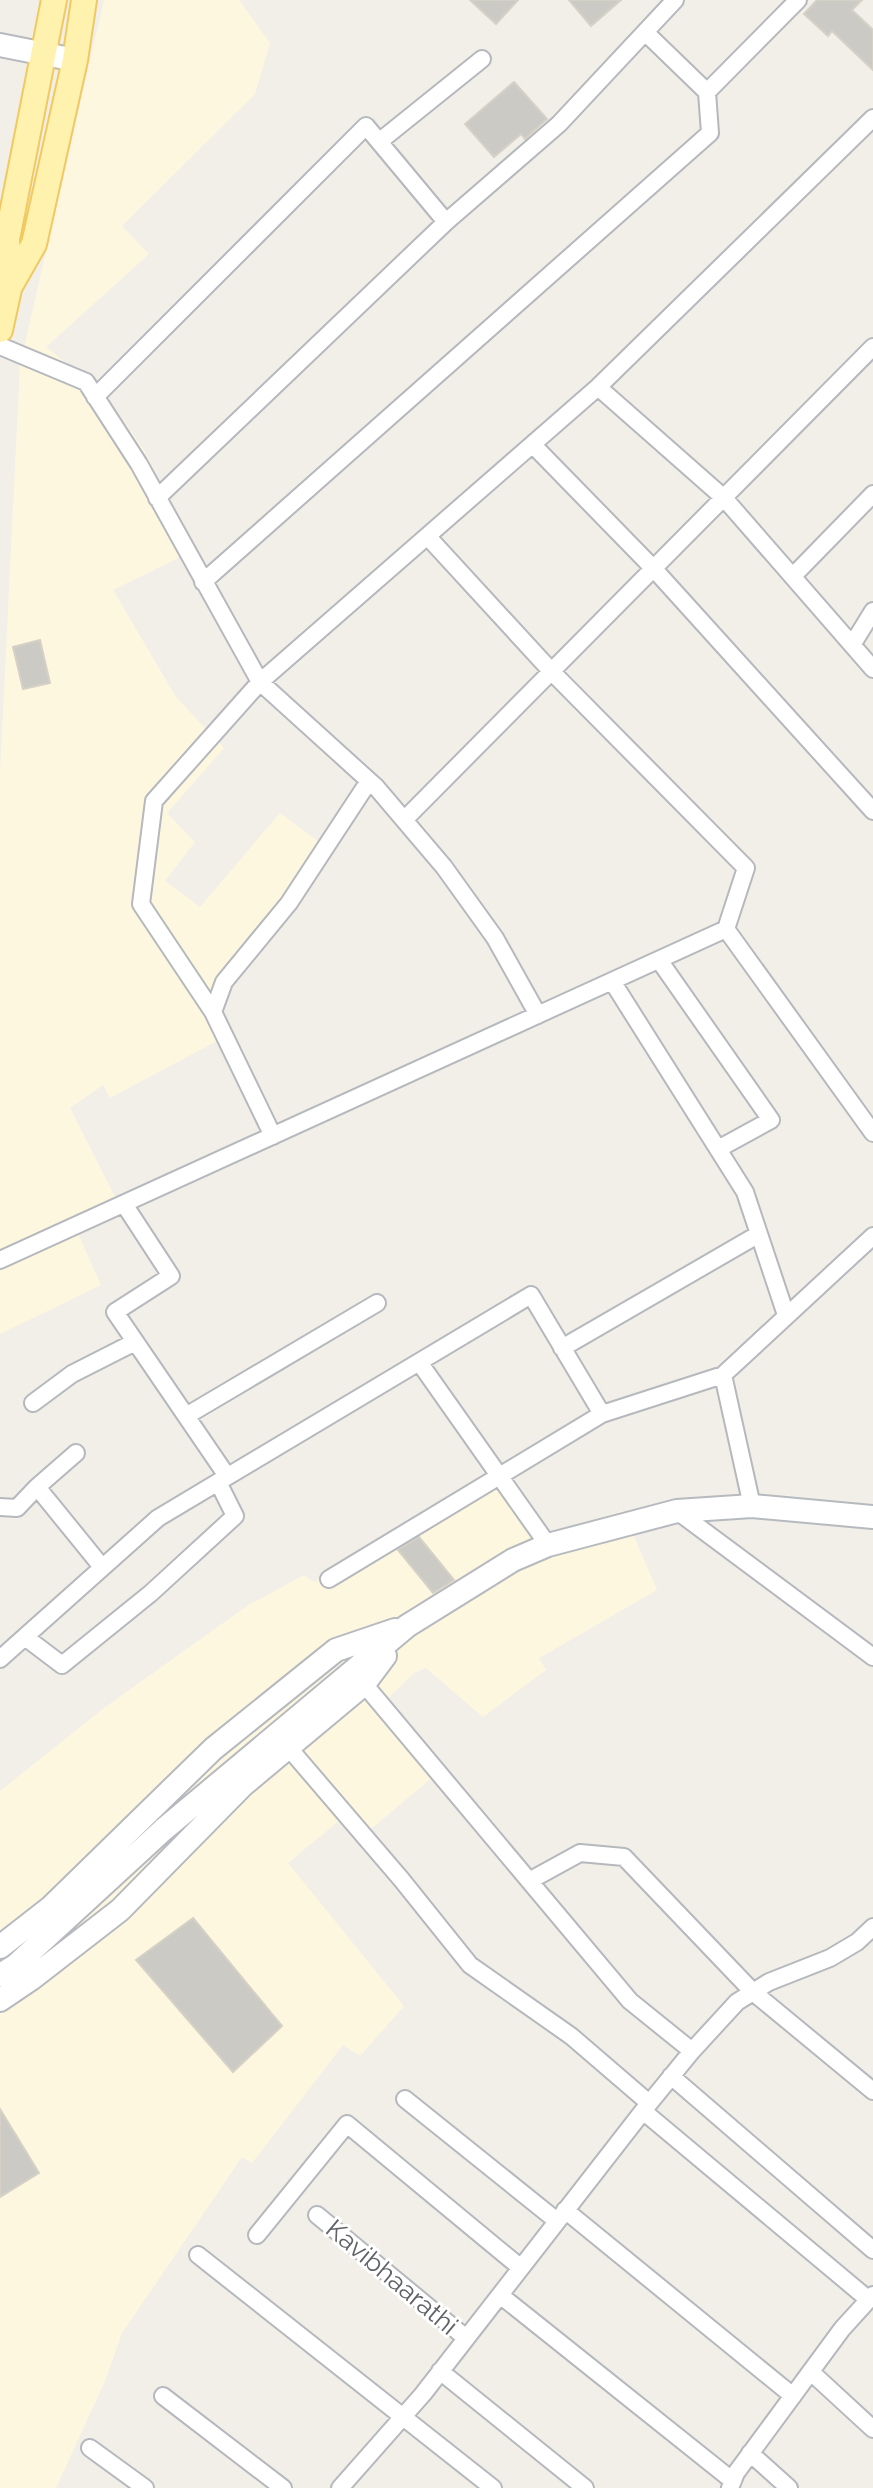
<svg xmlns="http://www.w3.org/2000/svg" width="873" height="2488" font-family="Raleway,sans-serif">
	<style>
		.commercial { fill: #fef7e0 }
		.building { fill: #cccac5; stroke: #d6d1c6; stroke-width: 2 }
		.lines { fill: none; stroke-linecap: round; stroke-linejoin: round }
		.street-casing { stroke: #b5b8bc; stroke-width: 20 }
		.secondary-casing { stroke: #b6babf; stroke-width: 26 }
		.primary-casing { stroke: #f2c960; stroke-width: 28 }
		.street { stroke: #fff; stroke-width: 16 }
		.secondary { stroke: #fff; stroke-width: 22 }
		.primary { stroke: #fff2af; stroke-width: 24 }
		.labels { text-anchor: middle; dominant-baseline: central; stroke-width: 6; stroke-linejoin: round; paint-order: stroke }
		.street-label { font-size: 26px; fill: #5f6368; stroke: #fff }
	</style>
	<rect width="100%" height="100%" fill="#f1efe8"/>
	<path class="commercial" d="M104,0H239L270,43L255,94L122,226L149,254L46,347L106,395L144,450L194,550L113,590L176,697L224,748L167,813L195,842L165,881L200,907L280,813L327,848L214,1004L228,1035L110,1098L103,1085L70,1108L120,1207L76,1229L101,1285L0,1334V772L20,365Z
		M509,1474L543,1534L623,1511L657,1590L539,1658L546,1670L483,1717L426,1668L414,1673L385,1701L440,1771L365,1834L346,1815L288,1863L404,2006L360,2056L343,2045L252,2163L242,2157L122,2333L105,2381L56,2488H0V1791L104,1708L247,1606L304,1575L314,1582L369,1554Z"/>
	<path class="building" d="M470,0H518L496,24Z
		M569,0H621L591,26Z
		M817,0H862L852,10L873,30V70L832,31L828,36L804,14Z
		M514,82L547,119L525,139L521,134L494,157L465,124Z
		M40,640L50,683L23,689L13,647Z
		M419,1537L454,1580L433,1593L398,1550Z
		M193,1918L282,2026L233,2072L136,1960Z
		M0,2109L39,2173L0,2197Z"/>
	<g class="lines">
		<defs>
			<path id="street" d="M645,32L707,92
				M380,141L482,59
				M0,346L86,382L139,464L260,682L376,787L444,867L495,938L538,1015
				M598,387L724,498L873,669
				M95,397L366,126L446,222L559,124L675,0
				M533,445L654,569L873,811
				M157,498L446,222
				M428,537L552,672L746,868L726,929
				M793,576L873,494
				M203,582L710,133L707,92L798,0
				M852,645L873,611
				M404,820L873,347
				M659,960L771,1120L718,1149
				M612,981L745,1192L786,1315
				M213,1012L141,904L154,801L260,682L598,387L873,118
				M273,1136L213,1012L224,982L289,903L369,781
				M124,1204L171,1276L115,1312L227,1476
				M0,1260L726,929L873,1133
				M562,1348L759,1234
				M419,1362L548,1545
				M33,1403L72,1374L135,1342
				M186,1416L377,1303
				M76,1453L37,1487L102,1567
				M752,1506L723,1375L873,1236
				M0,1507L17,1508L37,1487
				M677,1511L873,1657
				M329,1579L602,1414
				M25,1637L62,1665L151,1593L235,1516L218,1482
				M0,1659L158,1518L531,1295L602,1414L723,1375
				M364,1684L630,2001L692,2051L643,2111
				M288,1747L401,1879L470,1965L571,2036L649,2103
				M529,1881L580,1853L624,1857L753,1992L873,2091
				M692,2051L737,2002L769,1982L830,1958L857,1942L873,1927
				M671,2076L873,2250
				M405,2099L557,2221
				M565,2210L793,2396
				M317,2215L466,2338
				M257,2235L347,2124L521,2268
				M198,2255L493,2488
				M500,2295L733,2481
				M440,2371L585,2488
				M811,2372L873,2429
				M163,2396L283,2488
				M90,2448L145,2488
				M750,2453L789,2488
				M340,2488L423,2394L643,2111L869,2300
				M730,2488L736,2473L842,2329L873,2295"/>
			<path id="secondary" d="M0,45L75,60
				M0,1947L50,1908L213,1749L336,1650L395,1630
				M0,1975L15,1966L163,1830L407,1626L513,1560L548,1545L677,1511L752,1506L873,1517
				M0,2000L31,1979L120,1910L243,1785L364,1684L385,1656"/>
			<path id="primary" d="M10,286L34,244L75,60L84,0
				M0,330L9,289L7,239L54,0"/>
		</defs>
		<use href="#street" class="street-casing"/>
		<use href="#secondary" class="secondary-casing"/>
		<use href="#primary" class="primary-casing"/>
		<use href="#street" class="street"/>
		<use href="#secondary" class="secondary"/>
		<use href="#primary" class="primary"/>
	</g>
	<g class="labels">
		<g class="street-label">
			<text transform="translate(392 2277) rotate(40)">Kavibhaarathi</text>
		</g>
	</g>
</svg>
